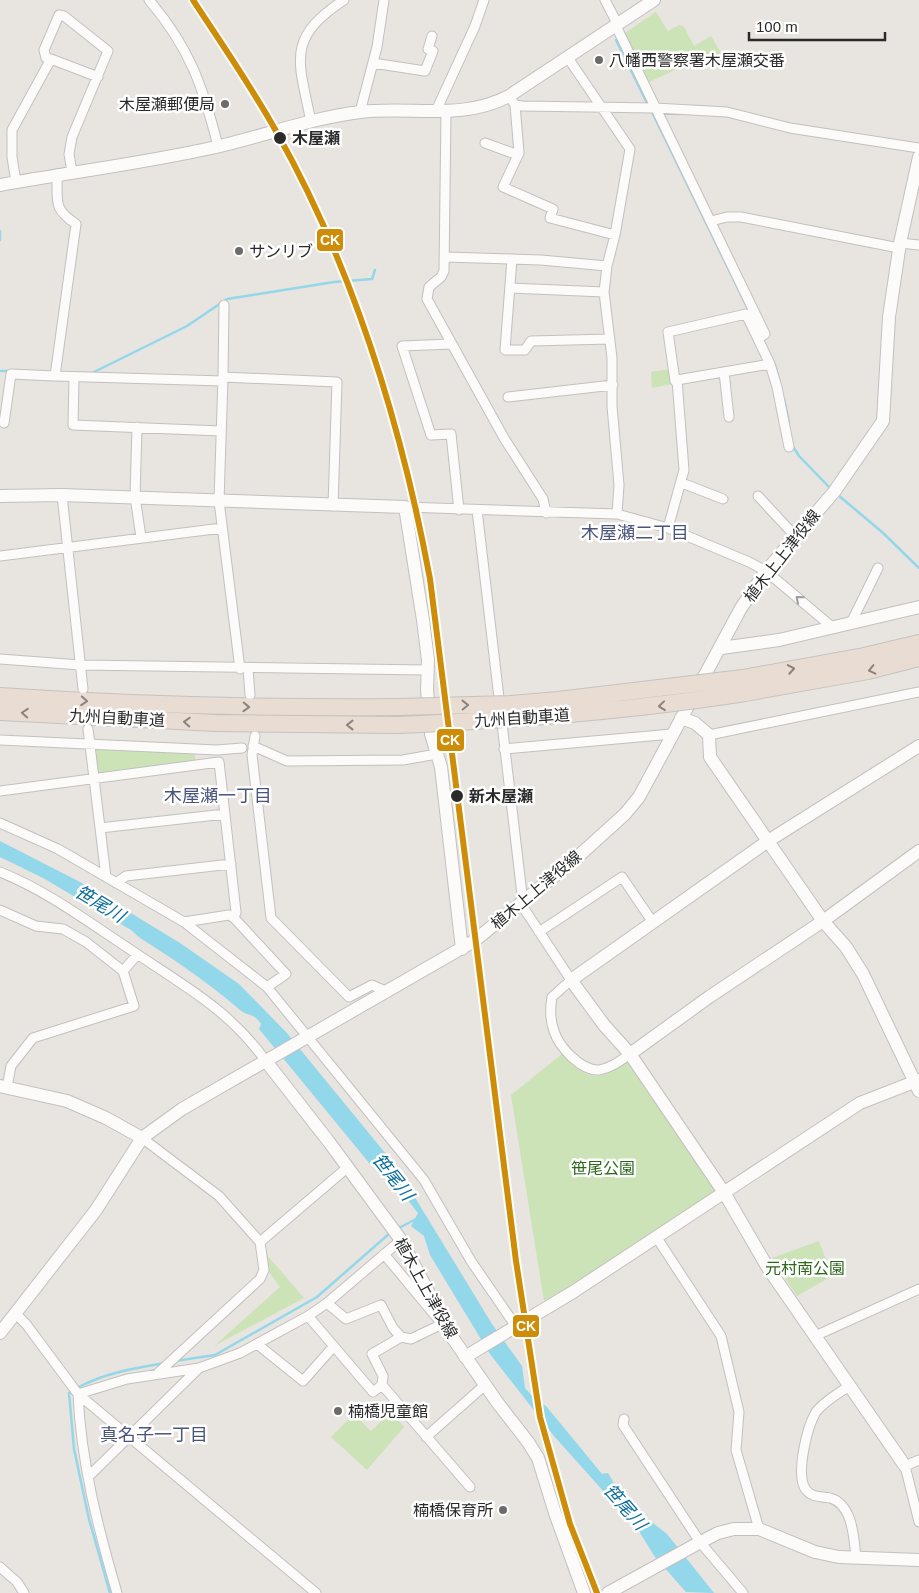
<svg xmlns="http://www.w3.org/2000/svg" width="919" height="1593" font-family="Arial,'Noto Sans JP',sans-serif">
	<style>
		.green { fill: #cbe3b7 }
		.water { fill: #92d7ea }
		.lines { fill: none; stroke-linecap: round; stroke-linejoin: round }
		.stream { stroke: #92d7ea; stroke-width: 2.5 }
		.street-casing { stroke: #c2c0c1; stroke-width: 11 }
		.secondary-casing { stroke: #c2c0c1; stroke-width: 14 }
		.highway-casing { stroke: #c4c3c1; stroke-width: 18 }
		.street { stroke: #fcfbfa; stroke-width: 9 }
		.secondary { stroke: #fcfbfa; stroke-width: 12 }
		.highway { stroke: #e9dcd2; stroke-width: 16 }
		.highway-bridge-casing { stroke: #c4c3c1; stroke-width: 18; stroke-linecap: butt }
		.highway-bridge { stroke: #e9dcd2; stroke-width: 16 }
		.rail-1-casing { stroke: #fff; stroke-width: 10 }
		.rail-1 { stroke: #ce8d08; stroke-width: 6 }
		.oneway { stroke: #9e9d9c }
		.oneway2 { stroke: #8a837e }
		.poi-dot { fill: #6c6b69; stroke: #fff; stroke-width: 2 }
		.stop-dot { fill: #2a2a2a; stroke: #fff; stroke-width: 2 }
		.labels { text-anchor: middle; dominant-baseline: central; stroke-width: 5; stroke-linejoin: round; paint-order: stroke }
		.poi-label { font-size: 16px; fill: #2a2a2a; stroke: #fff; text-anchor: start }
		.stop-label { font-size: 16px; font-weight: bold; fill: #2a2a2a; stroke: #fff; text-anchor: start }
		.street-label { font-size: 16px; fill: #2a2a2a; stroke: #fff }
		.park-label { font-size: 16px; fill: #2c6719; stroke: #fff }
		.neighbourhood-label { font-size: 18px; fill: #4a547b; stroke: #fff }
		.water-label { font-size: 18px; font-style: italic; fill: #0c6f9b; stroke: #fff }
		.line-badge { stroke: #fff; stroke-width: 2 }
		.badge-label { font-size: 14px; text-anchor: middle; font-weight: bold; fill: #fff }
	</style>
	<rect width="100%" height="100%" fill="#e8e4df"/>
	<path class="green" d="M656,12L668,31L679,25L684,27L694,46L711,36L721,53L698,67L677,69L647,83L622,35Z
		M671,369L673,384L652,388L651,372Z
		M95,748L195,753V762L98,774Z
		M562,1054C587,1079 597,1084 627,1062L716,1191L571,1288L544,1301L511,1095Z
		M819,1241L832,1276L797,1296L772,1258Z
		M267,1255L304,1298L214,1346L280,1287L267,1269Z
		M391,1412L404,1427L367,1470L331,1437L354,1414L371,1431Z"/>
	<path class="water" d="M0,841L80,882L180,943L239,984L286,1032L390,1159C393,1172 402,1190 414,1196L492,1324L522,1366L525,1388L535,1399L546,1406L602,1474L608,1473L618,1490L644,1516L667,1534L714,1593L686,1592L655,1557L632,1520L605,1493L554,1436L490,1354L430,1255L424,1236L411,1226L418,1213C409,1202 384,1164 370,1164L259,1029L261,1024C252,1011 248,1017 240,1010C209,983 175,960 140,938L131,930L43,878L0,857Z"/>
	<g class="lines">
		<path class="stream" d="M616,40L648,105
			M653,114L750,313
			M0,231V240
			M775,365L779,379
			M0,371H11
			M90,374L187,326L227,299L334,282L372,279L375,270
			M784,399L789,423
			M792,445L799,456L831,489
			M838,495L882,532L919,568
			M397,1229L418,1218
			M175,1361L215,1355L317,1297L390,1233
			M77,1388C104,1373 135,1368 165,1363
			M72,1391L69,1393L74,1449L89,1519L110,1593"/>
		<defs>
			<path id="street" d="M149,0C190,48 203,87 218,146
				M605,0L618,25
				M616,26L765,334L758,339L770,364L677,380L684,470L668,528
				M568,58L630,149L615,235L607,266L604,292L612,358V406L619,485L617,514
				M51,59L98,77
				M373,63L425,71L433,51L428,49L432,36
				M509,96L515,105L522,106L655,108L727,112L790,128L919,148
				M515,105L519,153L503,187L553,209L550,218L615,235
				M436,111L475,26L484,0
				M360,112L377,47L384,0
				M446,112L444,271L441,277L429,287L427,299L504,438L543,499L546,513
				M311,122C299,61 285,39 344,0
				M485,143L518,155
				M57,174C58,201 52,208 76,224L55,376L223,381
				M16,182L12,157V130L51,59L46,58L44,50L59,15L64,16L108,51L72,137L69,154L72,172
				M711,221L727,217H741L899,248
				M900,243L919,245
				M445,257L541,260L607,266
				M512,259L505,350H525L531,341L610,339
				M510,288L604,292
				M450,344L402,346L431,435L451,434L459,510
				M770,364L777,387L789,447
				M724,372L729,417
				M74,377L73,425L221,431
				M223,377L224,305
				M677,380L675,381L668,332L746,314L758,339
				M508,397L613,385
				M4,423L11,374L55,376
				M137,427L135,497L141,537
				M682,483L723,499
				M62,495L83,689
				M758,496L796,537
				M405,507L617,514L668,528L749,562L766,571L832,627
				M477,510L523,903
				M0,556L222,528
				M851,623L878,568
				M0,659L80,665L426,670
				M240,669L219,501L223,377L337,382L333,506
				M248,669L250,695
				M88,729L106,877
				M709,735L919,692
				M255,736L252,755L271,918L349,997L372,985L388,992
				M0,740L217,750L242,748
				M253,746L287,761L403,760L437,754
				M504,749L672,734
				M0,791L219,762L236,912L234,918L229,915L184,922
				M0,823L58,849L184,922L267,987L424,1180L471,1261L515,1325
				M100,828L225,814
				M0,872C50,892 92,925 137,954C186,987 230,1011 265,1060
				M116,883L126,876L231,864
				M521,904L571,980L552,997C550,1008 550,1020 554,1031C559,1047 581,1071 599,1070C611,1068 620,1061 630,1054
				M0,910L36,926L63,929L86,942L123,971L134,1006L33,1038L11,1066L7,1087
				M234,918L286,974L267,987
				M539,932L622,877L652,921
				M123,971L137,955
				M142,1138L219,1196L260,1242L264,1270L260,1279L158,1373
				M657,1238L721,1336L739,1412L736,1450L759,1529
				M260,1242L348,1167
				M384,1254L438,1319
				M327,1303L346,1319L381,1305L393,1328L401,1337
				M16,1314L26,1324L78,1394L316,1593
				M308,1316L373,1392L382,1385L470,1487
				M815,1336L919,1289
				M257,1344L303,1381L334,1346
				M382,1385L383,1376L372,1354L401,1337L411,1339L442,1324
				M849,1386C839,1393 823,1402 816,1412C807,1427 795,1475 806,1490C813,1498 821,1496 830,1498C853,1504 854,1539 856,1558
				M624,1419L623,1425L700,1542L743,1593
				M426,1437L485,1385
				M919,1460L905,1466L919,1522
				M88,1477L199,1368
				M0,1567L17,1582L24,1593
				M117,1593C98,1528 81,1462 78,1394L127,1379L199,1368L240,1353L308,1316L327,1303L401,1240"/>
			<path id="secondary" d="M0,185C72,172 145,163 216,147C264,136 311,118 360,112C411,106 462,121 509,96L654,0
				M0,496L62,495L405,507L423,620L428,660L427,690L431,734L441,767L462,949
				M721,648L779,640L919,607
				M681,718L695,723L709,735L710,757L823,921L846,947L863,974L919,1091
				M630,1054L709,997L823,921L919,851
				M265,1060L329,1142L401,1240L452,1337L497,1402L528,1442L538,1458L555,1513L584,1593
				M0,1086L67,1101L106,1118L142,1138
				M0,1333L96,1210L142,1138L182,1109L474,941L573,861L625,814L639,797L741,608L766,571L834,492L883,421L889,317L900,243L919,157
				M465,1357L573,1292L860,1103L919,1080
				M905,1466L768,1268L725,1194L630,1054L604,1025L571,980L768,841L919,746
				M608,1593L695,1545L718,1533L734,1529H759L815,1552L839,1557L919,1560"/>
			<path id="highway" d="M743,678L864,656L919,643
				M745,693L868,671L919,658
				M0,696C133,705 265,708 398,707
				M0,712L216,723L398,725"/>
		</defs>
		<use href="#street" class="street-casing"/>
		<use href="#secondary" class="secondary-casing"/>
		<use href="#highway" class="highway-casing"/>
		<use href="#street" class="street"/>
		<use href="#secondary" class="secondary"/>
		<use href="#highway" class="highway"/>
		<defs>
			<path id="highway-bridge" d="M398,707L511,704L558,700L743,678
				M398,725C515,720 629,711 745,693"/>
		</defs>
		<use href="#highway-bridge" class="highway-bridge-casing"/>
		<use href="#highway-bridge" class="highway-bridge"/>
		<defs>
			<path id="rail-1" d="M193,0C221,43 251,86 276,131C354,270 401,423 430,579L516,1261L540,1417L570,1524L597,1593"/>
		</defs>
		<use href="#rail-1" class="rail-1-casing"/>
		<use href="#rail-1" class="rail-1"/>
	</g>
	<defs><path id="oneway-chevron" d="M-2-3.5L2.5 0L-2 3.5" fill="none" stroke-width="1.6" stroke-linecap="round" stroke-linejoin="round" transform="scale(1.25)"/></defs>
	<use class="oneway" href="#oneway-chevron" transform="translate(799 599) rotate(-139)"/>
	<g class="oneway2">
		<use href="#oneway-chevron" transform="translate(791 669) rotate(-10)"/>
		<use href="#oneway-chevron" transform="translate(872 670) rotate(167)"/>
		<use href="#oneway-chevron" transform="translate(84 701) rotate(4)"/>
		<use href="#oneway-chevron" transform="translate(465 705) rotate(-1)"/>
		<use href="#oneway-chevron" transform="translate(662 706) rotate(174)"/>
		<use href="#oneway-chevron" transform="translate(246 707) rotate(2)"/>
		<use href="#oneway-chevron" transform="translate(25 713) rotate(-176)"/>
		<use href="#oneway-chevron" transform="translate(187 722) rotate(-177)"/>
		<use href="#oneway-chevron" transform="translate(350 725) rotate(180)"/>
	</g>
	<g class="poi-dot">
		<circle cx="599" cy="60" r="5"/>
		<circle cx="225" cy="104" r="5"/>
		<circle cx="239" cy="251" r="5"/>
		<circle cx="338" cy="1411" r="5"/>
		<circle cx="503" cy="1510" r="5"/>
	</g>
	<g class="stop-dot">
		<circle cx="280" cy="138" r="7"/>
		<circle cx="457" cy="796" r="7"/>
	</g>
	<g class="labels">
		<g class="poi-label">
			<text x="609" y="60">八幡西警察署木屋瀬交番</text>
			<text x="215" y="104" text-anchor="end">木屋瀬郵便局</text>
			<text x="249" y="251">サンリブ</text>
			<text x="348" y="1411">楠橋児童館</text>
			<text x="493" y="1510" text-anchor="end">楠橋保育所</text>
		</g>
		<g class="stop-label">
			<text x="292" y="138">木屋瀬</text>
			<text x="469" y="796">新木屋瀬</text>
		</g>
		<g class="street-label">
			<text transform="translate(782 556) rotate(-52)">植木上上津役線</text>
			<text transform="translate(117 718) rotate(3)">九州自動車道</text>
			<text transform="translate(522 718) rotate(-4)">九州自動車道</text>
			<text transform="translate(536 890) rotate(-40)">植木上上津役線</text>
			<text transform="translate(426 1288) rotate(61)">植木上上津役線</text>
		</g>
		<g class="park-label">
			<text x="603" y="1168">笹尾公園</text>
			<text x="805" y="1268">元村南公園</text>
		</g>
		<g class="neighbourhood-label">
			<text x="635" y="533">木屋瀬二丁目</text>
			<text x="218" y="796">木屋瀬一丁目</text>
			<text x="154" y="1435">真名子一丁目</text>
		</g>
		<g class="water-label">
			<text transform="translate(100 904) rotate(31)">笹尾川</text>
			<text transform="translate(393 1177) rotate(52)">笹尾川</text>
			<text transform="translate(625 1507) rotate(49)">笹尾川</text>
		</g>
	</g>
	<g class="line-badge">
		<rect x="316" y="228" width="28" height="24" rx="5" fill="#ce8d08"/>
		<rect x="436" y="728" width="29" height="24" rx="5" fill="#ce8d08"/>
		<rect x="512" y="1314" width="28" height="24" rx="5" fill="#ce8d08"/>
	</g>
	<g class="badge-label">
		<text x="330" y="245">CK</text>
		<text x="450" y="745">CK</text>
		<text x="526" y="1331">CK</text>
	</g>
	<path d="M749 32v8h136v-8" fill="none" stroke="#2a2a2a" stroke-width="2.5"/>
	<text x="756" y="32" font-size="15" fill="#2a2a2a" stroke="#ffffff" stroke-width="4" paint-order="stroke">100 m</text>
</svg>
